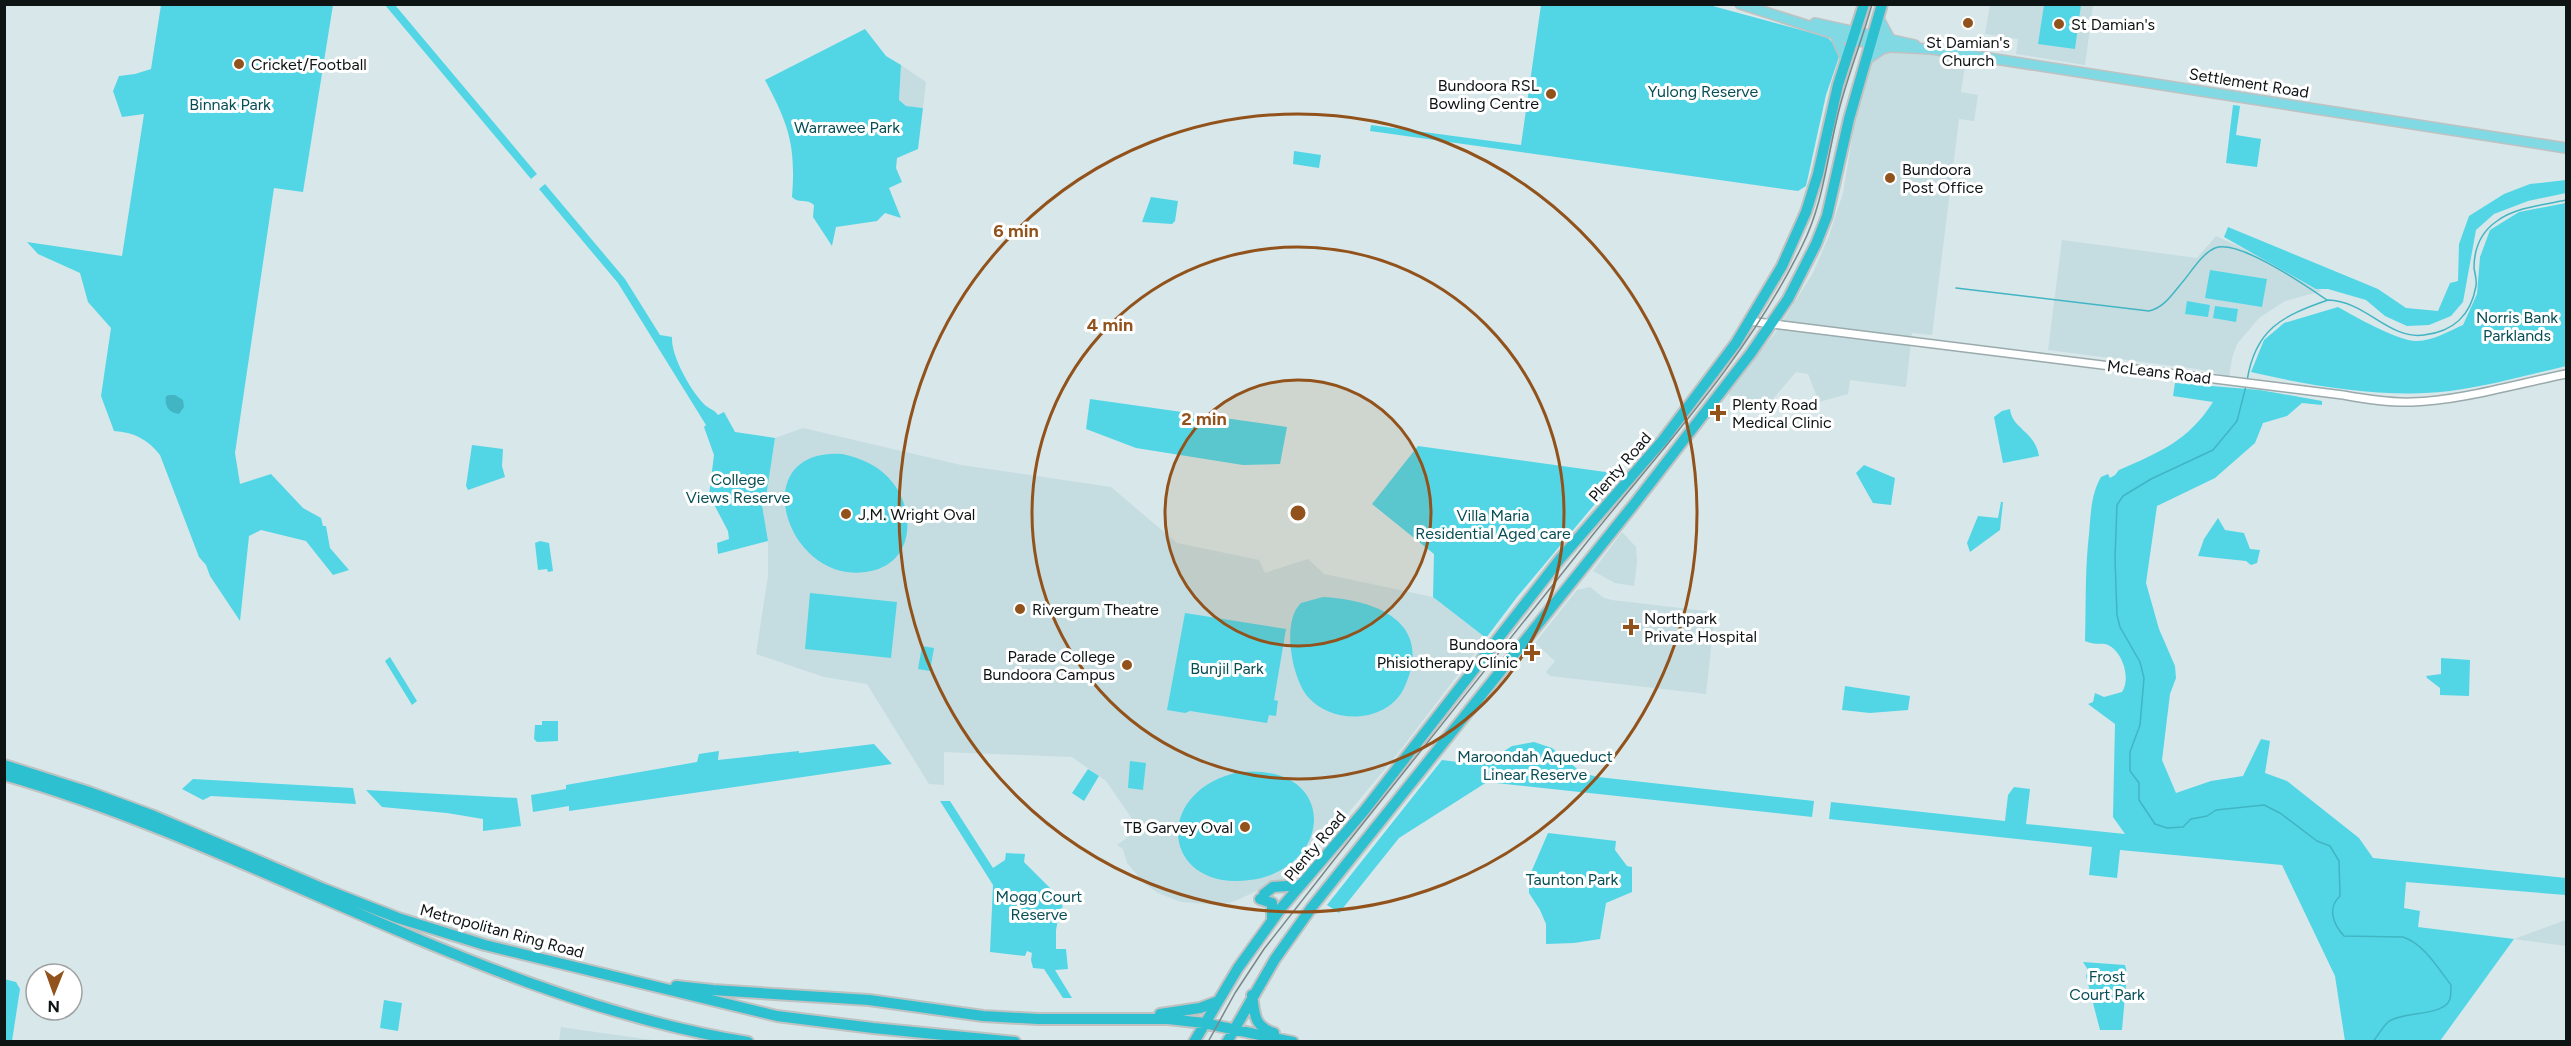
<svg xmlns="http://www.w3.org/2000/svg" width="2571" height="1046" font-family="Figtree,sans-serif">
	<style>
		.built { fill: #c5dde1 }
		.green { fill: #52d6e6 }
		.water { fill: #41b5c3 }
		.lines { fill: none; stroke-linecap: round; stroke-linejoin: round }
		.stream { stroke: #41b5c3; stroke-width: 1.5 }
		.minor-casing { stroke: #9aa9ab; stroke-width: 10 }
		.major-casing { stroke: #c0c2c2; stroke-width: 12 }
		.highway-casing { stroke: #c0c2c2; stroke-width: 14 }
		.minor { stroke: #fff; stroke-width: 7 }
		.major { stroke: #81d9e3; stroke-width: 9 }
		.highway { stroke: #2dc0d0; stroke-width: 10 }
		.tram { stroke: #7c8688; stroke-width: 1.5 }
		.ring { fill: none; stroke: #92521b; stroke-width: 3 }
		.poi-dot { fill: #92521b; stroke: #fff; stroke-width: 2 }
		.labels { text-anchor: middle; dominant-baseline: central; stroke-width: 6; stroke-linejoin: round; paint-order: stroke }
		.poi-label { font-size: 16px; fill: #0e1314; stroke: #fff; text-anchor: start }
		.street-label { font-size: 16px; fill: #0e1314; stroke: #fff }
		.park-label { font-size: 16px; fill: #074e55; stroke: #fff }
		.centre { fill: #92521b; stroke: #fff; stroke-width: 3 }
		.ring-label { font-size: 18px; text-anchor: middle; font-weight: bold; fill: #92521b; stroke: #fff; stroke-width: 6; stroke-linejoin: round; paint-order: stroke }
	</style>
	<rect width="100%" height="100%" fill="#d8e7e9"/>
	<path class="built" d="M1990,5H2093L2085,65L2016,54L2018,39L1985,34Z
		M1893,49L1966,60L1961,92L1978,95L1974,121L1959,119L1932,335L1912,333L1906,387L1850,380L1848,394L1819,402L1808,374L1796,372L1761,413L1725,392L1776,332L1813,273L1829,236L1843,193L1854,127L1874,55Z
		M901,65L926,82L923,108L906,106L899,100Z
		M2216,236L2275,263L2322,291L2285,301L2259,318L2237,344L2232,358L2229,376L2197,369L2048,350L2062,240L2197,258Z
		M803,428L961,465L1111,487L1177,543L1259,560L1265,573L1308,559L1324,574L1433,597L1486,638L1395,757L1292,880L1272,884L1235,901L1220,905L1181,902L1158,893L1145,884L1127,863L1123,849L1117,845L1139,829L1106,781L1072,757L944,752V785L929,784L867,684L824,677L756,654L768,576V541L762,505L765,504L775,438Z
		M1622,532L1636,547L1637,562L1634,586L1615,583L1593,571Z
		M1590,587L1604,598L1612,600L1715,612L1706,694L1550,676L1546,672L1555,661L1535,643L1577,590Z
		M2566,920V946L2514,939Z
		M561,1027L567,1028L659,1041H559Z"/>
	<path class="green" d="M161,5H333L303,192L274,188L235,453L240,484L271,474L303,508L321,518L323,526H326L330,548L349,570L333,575L306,541L261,530L249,536L240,621L210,576L206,565L199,557L160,455C148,439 133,432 114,431L101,396L111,328L88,302L80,273L38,254L27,242L122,256L144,114L122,117L113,91L119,76L135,74L151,69Z
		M385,5H395L537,174L531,179Z
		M1541,5H1709L1827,37L1836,46L1839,57L1826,95L1806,186L1798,191L1370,131L1371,125L1521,145Z
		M2044,5H2081L2075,49L2038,44Z
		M865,29L886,56L901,65L899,100L906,106L923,108L918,149L897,158L896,168L902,182L889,188L901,218L885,213L877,221L836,227L832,246L813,217L814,205C807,198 798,204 792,197C796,146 789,125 765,80Z
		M2233,105L2240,106L2236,135L2261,139L2257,167L2226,163Z
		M1294,151L1321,155L1319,168L1293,164Z
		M2566,180V193L2528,201L2494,214L2476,230L2463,302L2451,316L2429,325L2407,326L2385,316L2366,300L2328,289H2316L2224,237L2228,227L2378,289L2406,308L2438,311L2450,283L2458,281L2459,244L2469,216L2504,194L2530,184Z
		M545,184L625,279L660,335L672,337C671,356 690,389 703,403C707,408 714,409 718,415L724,412L735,432L775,438L765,504L762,505L768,541L718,554L717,543L729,539L728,531L709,495L714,455L704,427L706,425L618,283L539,189Z
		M1151,197L1178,201L1175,221L1172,224L1142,222Z
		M2566,203V366C2528,375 2489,386 2450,391C2389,399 2310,386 2251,372L2264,340L2284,323L2338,307C2356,317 2394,339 2415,341C2431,342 2449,331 2463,325L2477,294L2480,257L2490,230L2519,212Z
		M2210,270L2267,279L2262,307L2205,298Z
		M2187,301L2210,305L2208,317L2185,314Z
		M2215,306L2238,309L2236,322L2213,318Z
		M2175,383L2260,390L2322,401V405L2302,403L2287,416L2263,423L2255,443L2215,478L2157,506L2146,583L2159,629L2175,666L2176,678L2170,694L2162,760L2176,793L2211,781L2243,776L2261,739L2270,741L2265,773L2287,781L2359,838L2373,858L2566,878V876V895L2406,882L2404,908L2420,911L2418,927L2514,939L2440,1041H2345L2335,976L2282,865L2120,850L2117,878L2089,875L2092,847L1829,819L1831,802L2005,821L2008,795L2014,787L2030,789L2026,824L2125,834L2113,817L2115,724L2088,704L2093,702L2095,693L2104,697L2122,692C2131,679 2123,652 2108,645C2102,642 2096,646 2085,641C2086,609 2085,577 2088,544C2091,521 2089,498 2101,477L2108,474L2110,478L2115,475L2119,470C2160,452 2188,441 2213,402L2173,396Z
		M1090,399L1287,427L1280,464L1243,465L1136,448L1086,429Z
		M2010,409C2012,429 2035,431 2039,456L2003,463L1994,417L2002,411Z
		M472,445L503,449L502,466L505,477L468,490L466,486Z
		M1418,446L1620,474L1517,597L1486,638L1433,597L1434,554L1372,504Z
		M842,454C862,458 881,467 893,483C915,511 914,559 875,570C789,594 740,448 842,454Z
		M1864,465L1895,478L1891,505L1873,503L1856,473Z
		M2001,502H2003L2000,530L1970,552L1967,543L1978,516L1998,518Z
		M2218,518L2225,530L2244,533L2250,549L2260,550L2257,563L2251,565L2246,561L2198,556L2204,539Z
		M540,541L549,543L553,571L548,572L547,569L538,570L535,543Z
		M810,593L897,602L891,658L805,649Z
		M1323,597C1375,600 1434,621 1405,686C1389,723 1333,726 1308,697C1292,678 1281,622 1301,603Z
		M1185,613L1286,629L1274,700L1278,701L1276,716L1269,715L1267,723L1190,711L1185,713L1167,710Z
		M922,646L934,648L930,671L918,669Z
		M390,657L417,701L412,705L385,661Z
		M2441,658L2470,660L2469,696L2440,695V688L2427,678L2426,676L2441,674Z
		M1845,686L1910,696L1908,710L1870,713L1842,710Z
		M542,721H558V741L537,742L534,739L535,725H542Z
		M1534,742L1552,748L1582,773L1598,777L1814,801L1812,817L1487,782L1399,838L1339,913L1327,905L1442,760L1482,765L1512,746Z
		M874,744L892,764L569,811V806L533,812L531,795L566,789V785L697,762L699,754L719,751L718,760L799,751V753Z
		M1130,761L1146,763L1143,790L1128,788Z
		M1088,769L1099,776L1084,801L1072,793Z
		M1240,772C1340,763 1334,869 1250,880C1161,892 1151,790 1240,772Z
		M193,779L353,788L356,804L211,796L203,800L182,789Z
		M366,790L517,798L521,826L483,831V819L447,813L382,807Z
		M940,801H950L993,868L1005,860L1006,853L1025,854L1024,862L1053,891L1063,907L1060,909L1056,930V949H1066L1068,969L1055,970L1072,998H1063L1044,969L1033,968L1031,960L1032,953L1027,951L1025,956L990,952L993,885Z
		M1548,833L1616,841L1615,850L1627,866L1632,867V892L1606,903L1600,939L1574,943L1546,944V924L1540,910L1529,893V877Z
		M2083,962L2125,965L2127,973L2122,1030H2100L2086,976L2088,970Z
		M4,979L16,982L20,989L12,1041H5Z
		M384,1000L402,1003L398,1031L380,1028Z"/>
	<path class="water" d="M170,395H175L183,400L184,407L179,414C169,413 164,406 166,396Z"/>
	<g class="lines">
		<path class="stream" d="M1956,288L2149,311C2163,308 2171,296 2180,285C2190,274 2201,254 2215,248C2239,239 2306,286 2327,300
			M2247,381C2255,329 2282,316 2328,300C2366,301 2389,340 2424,335C2453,332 2471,315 2476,286C2477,280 2475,274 2474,268C2474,249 2481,232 2497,221C2516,207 2544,205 2566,200
			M2246,386L2237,421L2213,450L2151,479L2123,496L2117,505L2115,558L2117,615L2120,627L2140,662L2144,678L2140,725L2130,752V771L2139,783V800L2155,824L2167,828L2183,827L2191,819L2207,816L2216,810L2264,805L2280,813L2317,841L2330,846L2339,861L2340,896C2327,908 2333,924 2344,936L2403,937C2424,944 2438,968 2451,985C2451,989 2451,995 2450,999C2444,1017 2402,1011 2388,1022C2383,1027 2377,1036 2373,1042"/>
		<defs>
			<path id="minor" d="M1749,321L2343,395C2365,399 2389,403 2412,402C2459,401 2520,383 2566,374"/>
			<path id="major" d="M1740,4L1853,40L1892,47L1931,49L2566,148
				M1878,17L1890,39
				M1815,23L1915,45
				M1835,35L1846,59
				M1866,60L1882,49L1890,47"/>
			<path id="highway" d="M4,765L89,792L154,816L324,889L398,918L485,945L777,1016L873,1028L1015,1042
				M4,775C258,848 485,999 748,1042
				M1264,894L1273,887L1301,885
				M1260,899L1272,903V920
				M676,986L713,990L869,1000L983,1016L1038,1019H1168L1204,1023L1293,1042
				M1252,995C1255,1014 1253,1026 1274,1033
				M1160,1014L1200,1008L1216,1002
				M1194,1042L1238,968L1282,907L1364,811L1560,559L1663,440L1736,343L1782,266L1806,212L1818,174L1838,85L1864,4
				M1227,1042L1275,959L1312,907L1635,503L1751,353L1788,299L1816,244L1827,216L1849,119L1882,4"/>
		</defs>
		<use href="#minor" class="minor-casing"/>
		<use href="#major" class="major-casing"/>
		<use href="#highway" class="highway-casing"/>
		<use href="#minor" class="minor"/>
		<use href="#major" class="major"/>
		<use href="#highway" class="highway"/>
		<path class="tram" d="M1208,1042L1235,993L1264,949C1372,811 1481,674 1591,537C1666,444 1749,355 1802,246C1823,205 1827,158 1838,114C1847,77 1862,41 1872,4"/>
	</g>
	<circle cx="1298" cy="513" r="133" fill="#92521b" fill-opacity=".12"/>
	<g class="ring">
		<circle cx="1298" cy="513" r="133"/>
		<circle cx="1298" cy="513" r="266"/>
		<circle cx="1298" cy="513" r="399"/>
	</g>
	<g class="poi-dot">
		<circle cx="1968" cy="23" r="6"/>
		<circle cx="2059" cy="24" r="6"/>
		<circle cx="239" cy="64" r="6"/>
		<circle cx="1551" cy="94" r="6"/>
		<circle cx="1890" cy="178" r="6"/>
		<path d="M1715 404h6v6h6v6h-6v6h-6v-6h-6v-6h6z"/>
		<circle cx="846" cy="514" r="6"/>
		<circle cx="1020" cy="609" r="6"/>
		<path d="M1628 618h6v6h6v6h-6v6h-6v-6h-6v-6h6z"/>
		<path d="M1529 644h6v6h6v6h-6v6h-6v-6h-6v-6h6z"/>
		<circle cx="1127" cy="665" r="6"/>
		<circle cx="1245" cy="827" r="6"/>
	</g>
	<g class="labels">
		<g class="poi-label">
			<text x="2071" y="24">St Damian's</text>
			<text x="1968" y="42" text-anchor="middle">St Damian's<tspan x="1968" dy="18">Church</tspan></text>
			<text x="251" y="64">Cricket/Football</text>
			<text x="1539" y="85" text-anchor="end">Bundoora RSL<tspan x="1539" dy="18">Bowling Centre</tspan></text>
			<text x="1902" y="169">Bundoora<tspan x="1902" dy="18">Post Office</tspan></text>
			<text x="1732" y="404">Plenty Road<tspan x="1732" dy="18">Medical Clinic</tspan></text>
			<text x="858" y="514">J.M. Wright Oval</text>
			<text x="1032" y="609">Rivergum Theatre</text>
			<text x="1644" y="618">Northpark<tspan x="1644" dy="18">Private Hospital</tspan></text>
			<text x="1518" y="644" text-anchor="end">Bundoora<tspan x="1518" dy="18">Phisiotherapy Clinic</tspan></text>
			<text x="1115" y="656" text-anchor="end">Parade College<tspan x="1115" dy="18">Bundoora Campus</tspan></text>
			<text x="1233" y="827" text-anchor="end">TB Garvey Oval</text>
		</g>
		<g class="street-label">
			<text transform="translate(2249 83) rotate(9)">Settlement Road</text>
			<text transform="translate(2159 372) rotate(7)">McLeans Road</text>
			<text transform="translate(1620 467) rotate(-49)">Plenty Road</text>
			<text transform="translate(1315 846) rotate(-50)">Plenty Road</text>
			<text transform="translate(502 931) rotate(15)">Metropolitan Ring Road</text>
		</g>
		<g class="park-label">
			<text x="1703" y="91">Yulong Reserve</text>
			<text x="230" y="104">Binnak Park</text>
			<text x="847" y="127">Warrawee Park</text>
			<text x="2517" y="317">Norris Bank<tspan x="2517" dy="18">Parklands</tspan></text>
			<text x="738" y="479">College<tspan x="738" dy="18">Views Reserve</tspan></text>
			<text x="1493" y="515">Villa Maria<tspan x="1493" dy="18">Residential Aged care</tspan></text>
			<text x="1227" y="668">Bunjil Park</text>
			<text x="1535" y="756">Maroondah Aqueduct<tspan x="1535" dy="18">Linear Reserve</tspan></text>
			<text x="1572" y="879">Taunton Park</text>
			<text x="1039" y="896">Mogg Court<tspan x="1039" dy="18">Reserve</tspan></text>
			<text x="2107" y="976">Frost<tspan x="2107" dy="18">Court Park</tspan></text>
		</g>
	</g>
	<circle cx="1298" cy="513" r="9" class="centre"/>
	<g class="ring-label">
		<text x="1016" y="237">6 min</text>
		<text x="1110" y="331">4 min</text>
		<text x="1204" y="425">2 min</text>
	</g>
	<rect width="2571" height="1046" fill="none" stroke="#0e1314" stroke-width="12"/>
	<g transform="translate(54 992) rotate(181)"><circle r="28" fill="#ffffff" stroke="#9fa1a1" stroke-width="1.5"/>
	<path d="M0-4.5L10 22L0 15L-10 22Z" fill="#92521b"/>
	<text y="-9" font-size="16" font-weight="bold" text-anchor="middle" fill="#0e1314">N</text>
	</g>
</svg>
